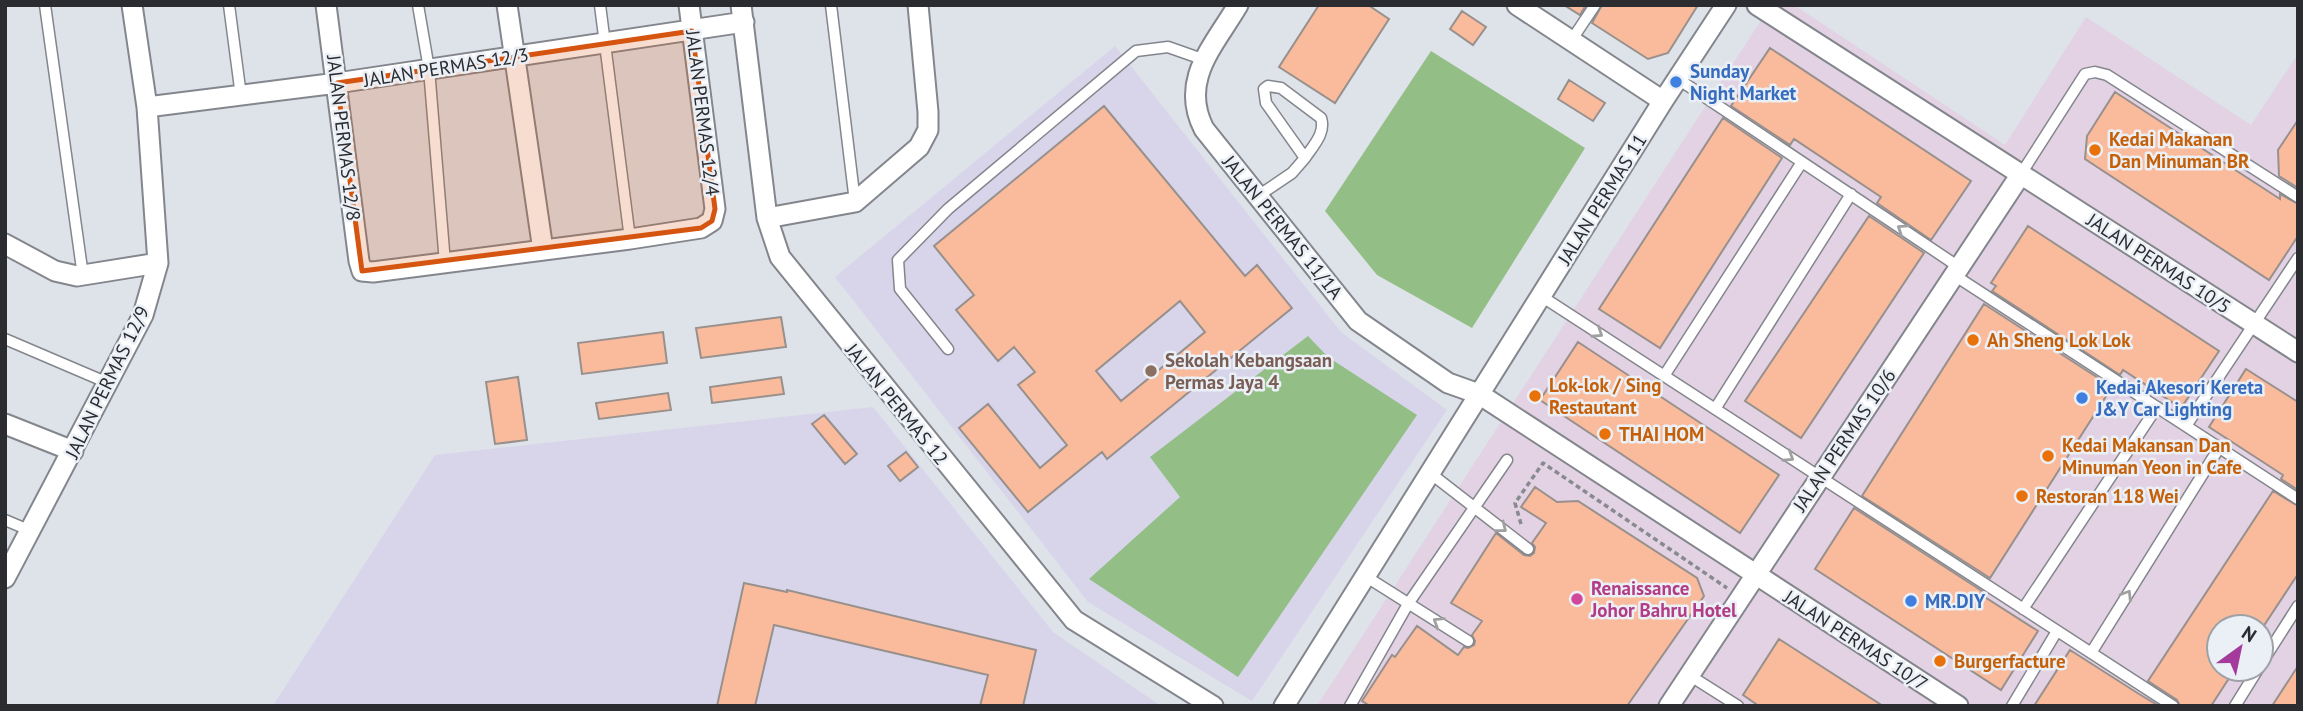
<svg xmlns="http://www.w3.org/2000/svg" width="2303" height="711" font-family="'PT Sans',sans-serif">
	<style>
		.commercial { fill: #e2d2e3; fill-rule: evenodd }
		.education { fill: #d8d5eb }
		.green { fill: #93bf87 }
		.building { fill: #fabb9c; stroke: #98908d; stroke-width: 2; fill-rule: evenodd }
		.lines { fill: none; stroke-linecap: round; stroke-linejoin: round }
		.lane-casing { stroke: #83868c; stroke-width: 13 }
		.street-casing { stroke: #83868c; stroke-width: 23 }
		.path { stroke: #888a90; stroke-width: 3.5; stroke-dasharray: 5 3.5; stroke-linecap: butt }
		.lane { stroke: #fff; stroke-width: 10 }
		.street { stroke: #fff; stroke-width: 19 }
		.oneway { stroke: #a0a0a1 }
		.marked { fill: #d55410; fill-opacity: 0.2; stroke: #d55410; stroke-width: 5; stroke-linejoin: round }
		.shop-dot { fill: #3f7fe0; stroke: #ebeff6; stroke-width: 2.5 }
		.food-dot { fill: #e8710a; stroke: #ebeff6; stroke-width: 2.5 }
		.education-dot { fill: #8d6e63; stroke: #ebeff6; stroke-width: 2.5 }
		.hotel-dot { fill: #d1479c; stroke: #ebeff6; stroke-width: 2.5 }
		.labels { text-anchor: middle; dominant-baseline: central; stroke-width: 5; stroke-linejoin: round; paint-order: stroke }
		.street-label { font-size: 19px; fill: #2b2c2f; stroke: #ebeff6 }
		.shop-label { font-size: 19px; font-weight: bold; fill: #366cbe; stroke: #ebeff6; text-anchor: start }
		.food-label { font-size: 19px; font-weight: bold; fill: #c56008; stroke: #ebeff6; text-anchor: start }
		.education-label { font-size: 19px; font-weight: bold; fill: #785e54; stroke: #ebeff6; text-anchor: start }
		.hotel-label { font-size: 19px; font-weight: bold; fill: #b23c85; stroke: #ebeff6; text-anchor: start }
	</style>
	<rect width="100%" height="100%" fill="#dee2e9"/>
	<path class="commercial" d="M1771,5H1794L2005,145L2086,17L2251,125L2298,54V706H1317ZM2219,627H2261V669H2219Z"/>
	<path class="education" d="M1115,46L1341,332L1447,410L1252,701L1088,602L835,277Z
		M873,407L1053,632L1161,706L274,704L435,455Z"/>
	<path class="green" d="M1431,51L1585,148L1472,328L1377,275L1325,211Z
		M1308,336L1328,357L1417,415L1238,677L1089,579L1180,497L1150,457Z"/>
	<path class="building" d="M1319,5H1368L1389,19L1335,103L1279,67Z
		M1564,5H1586L1580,15Z
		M1602,5H1698L1668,53L1648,59L1592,23Z
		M1462,11L1486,27L1473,45L1450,29Z
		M1770,48L1971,181L1931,240L1877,203L1881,197L1794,139L1790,145L1731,106Z
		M1569,80L1605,103L1593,121L1558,99Z
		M2115,92L2280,199V194L2298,204V236L2269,280L2085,159L2087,136Z
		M1104,106L1245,276L1257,265L1292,308L1107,459L1102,452L1028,512L959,428L988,404L1040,468L1067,445L1018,385L1035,372L1014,347L998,361L956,310L974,295L934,246ZM1180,301L1205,332L1121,401L1096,371Z
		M1723,118L1782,158L1660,348L1599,309Z
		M2298,120V188L2279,176L2278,150Z
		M1869,216L1924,253L1801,438L1745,401Z
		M2028,226L2219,351L2181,408L2123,370L2120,375L1992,291L1996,286L1991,283Z
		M1984,304L2112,387L1990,578L1862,496Z
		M781,317L786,347L701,358L696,328Z
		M663,332L667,363L582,374L578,343Z
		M1578,342L1779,475L1740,533L1540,400Z
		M2246,369L2298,402V490L2281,479L2283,475L2209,427Z
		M518,377L527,440L495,444L486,382Z
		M781,377L784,394L712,403L710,387Z
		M668,393L671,410L599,419L596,403Z
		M824,415L857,454L845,464L812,424Z
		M906,452L918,467L900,481L888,466Z
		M1535,487L1557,502L1578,501L1697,578L1704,596L1627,706H1370L1362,701L1392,655L1395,657L1417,626L1458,655L1464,647L1468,648L1474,645L1475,641L1472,635L1482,621L1451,603L1496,533L1524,555L1530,556L1534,553L1535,547L1532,543L1546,523L1521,507Z
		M2273,491L2298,506V574L2263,627H2219V669H2235L2211,706H2180L2177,700L2148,681Z
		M1854,508L1982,591L1980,594L2038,631L2001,690L1815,569Z
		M744,583L787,592V590L1036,650L1023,706H980L988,675L774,625L755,706H717Z
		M1779,639L1883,706H1759L1743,695Z
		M2070,650L2139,694L2159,706H2034Z
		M2298,666V706H2272Z"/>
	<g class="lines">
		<defs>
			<path id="lane" d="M45,5L83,276
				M229,5L241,96
				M418,5L429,69L445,263
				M600,5L630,239
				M831,5L855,202
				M1571,41L1595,5
				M1678,79L1959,267
				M2021,174L2085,74L2095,72L2107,75L2298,197
				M1258,196L1292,173L1305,158L1266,103L1264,89L1268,86L1281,88L1321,118C1326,133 1313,146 1305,158
				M1954,275L2298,499
				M1541,296L2173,706
				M5,339L108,383
				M948,349L900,289L898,260L948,209L1136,51L1168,47L1205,60
				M1664,376L1802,162
				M1715,409L1851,194
				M2186,426L2298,258
				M1430,473L1528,549
				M5,520L31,531
				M1365,576L1468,641
				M2023,609L2157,407
				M2091,653L2219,448
				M2261,664L2298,606
				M1689,675L1738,706
				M1350,706L1408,604L1507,460
				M2012,706L2057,631
				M2235,706L2258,669"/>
			<path id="street" d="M326,5L359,261L362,271L373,272L630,239L701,228L712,221L715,209L689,5
				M507,5L543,250
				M741,5L767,218L780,257L1074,620L1213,706
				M1238,5C1214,46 1179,80 1204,129L1358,321L1448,383L1479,394L1958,706
				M1517,5L1663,101
				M1757,5L2298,352
				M147,107L337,83L744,22
				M767,218L855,202L919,147L928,130V112L918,5
				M5,244L55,271L77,276L158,263
				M5,424L73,451
				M5,578L143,315L158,263L147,107L132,5
				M1284,706L1663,101L1726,5
				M1669,706L2021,174"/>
		</defs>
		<use href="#lane" class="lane-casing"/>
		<use href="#street" class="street-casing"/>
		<path class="path" d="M1521,524L1515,503L1543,463L1727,588"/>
		<use href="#lane" class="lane"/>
		<use href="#street" class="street"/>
	</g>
	<defs><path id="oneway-chevron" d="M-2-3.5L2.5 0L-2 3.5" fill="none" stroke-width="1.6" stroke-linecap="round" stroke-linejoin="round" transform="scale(1.75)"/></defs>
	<g class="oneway">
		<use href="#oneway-chevron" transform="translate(1902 229) rotate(-146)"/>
		<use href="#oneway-chevron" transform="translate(1598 333) rotate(33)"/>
		<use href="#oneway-chevron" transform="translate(1789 457) rotate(33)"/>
		<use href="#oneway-chevron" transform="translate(1502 528) rotate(38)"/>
		<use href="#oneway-chevron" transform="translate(2127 595) rotate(-58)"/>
		<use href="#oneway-chevron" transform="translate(1438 622) rotate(-148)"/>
	</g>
	<path class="marked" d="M692,31L715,209L712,221L701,228L362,271L337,83Z"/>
	<g class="shop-dot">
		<circle cx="1676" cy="82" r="7"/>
		<circle cx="2082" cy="398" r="7"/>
		<circle cx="1911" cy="601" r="7"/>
	</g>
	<g class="food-dot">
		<circle cx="2095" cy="150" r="7"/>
		<circle cx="1973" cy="340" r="7"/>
		<circle cx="1535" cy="396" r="7"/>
		<circle cx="1605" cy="434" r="7"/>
		<circle cx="2048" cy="456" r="7"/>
		<circle cx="2022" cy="496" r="7"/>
		<circle cx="1940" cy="661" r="7"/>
	</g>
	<circle class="education-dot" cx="1151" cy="371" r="7"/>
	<circle class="hotel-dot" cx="1577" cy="599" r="7"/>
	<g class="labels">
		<g class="street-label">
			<text transform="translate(446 67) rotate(-9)">JALAN PERMAS 12/3</text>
			<text transform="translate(703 113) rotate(83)">JALAN PERMAS 12/4</text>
			<text transform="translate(344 138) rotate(83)">JALAN PERMAS 12/8</text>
			<text transform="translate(1602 199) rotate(-58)">JALAN PERMAS 11</text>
			<text transform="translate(1283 227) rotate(51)">JALAN PERMAS 11/1A</text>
			<text transform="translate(2159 263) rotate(33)">JALAN PERMAS 10/5</text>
			<text transform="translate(107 382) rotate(-64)">JALAN PERMAS 12/9</text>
			<text transform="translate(897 404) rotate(51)">JALAN PERMAS 12</text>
			<text transform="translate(1844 440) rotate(-56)">JALAN PERMAS 10/6</text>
			<text transform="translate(1856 640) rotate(33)">JALAN PERMAS 10/7</text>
		</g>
		<g class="shop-label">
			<text x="1690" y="71">Sunday<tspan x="1690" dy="22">Night Market</tspan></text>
			<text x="2096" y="387">Kedai Akesori Kereta<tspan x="2096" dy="22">J&amp;Y Car Lighting</tspan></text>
			<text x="1925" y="601">MR.DIY</text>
		</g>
		<g class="food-label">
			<text x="2109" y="139">Kedai Makanan<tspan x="2109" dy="22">Dan Minuman BR</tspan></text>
			<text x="1987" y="340">Ah Sheng Lok Lok</text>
			<text x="1549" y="385">Lok-lok / Sing<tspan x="1549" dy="22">Restautant</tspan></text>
			<text x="1619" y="434">THAI HOM</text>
			<text x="2062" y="445">Kedai Makansan Dan<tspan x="2062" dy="22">Minuman Yeon in Cafe</tspan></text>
			<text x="2036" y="496">Restoran 118 Wei</text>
			<text x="1954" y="661">Burgerfacture</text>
		</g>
		<g class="education-label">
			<text x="1165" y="360">Sekolah Kebangsaan<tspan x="1165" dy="22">Permas Jaya 4</tspan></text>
		</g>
		<g class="hotel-label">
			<text x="1591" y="588">Renaissance<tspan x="1591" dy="22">Johor Bahru Hotel</tspan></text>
		</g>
	</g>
	<rect width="2303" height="711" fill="none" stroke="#2b2c2f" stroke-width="14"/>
	<g transform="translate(2240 648) rotate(33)"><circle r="33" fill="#ebeff6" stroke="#9ea1a6" stroke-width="2"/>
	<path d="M0-5L12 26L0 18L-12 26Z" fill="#a33a9c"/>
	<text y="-10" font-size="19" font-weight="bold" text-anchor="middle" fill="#2b2c2f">N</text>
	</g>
</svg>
